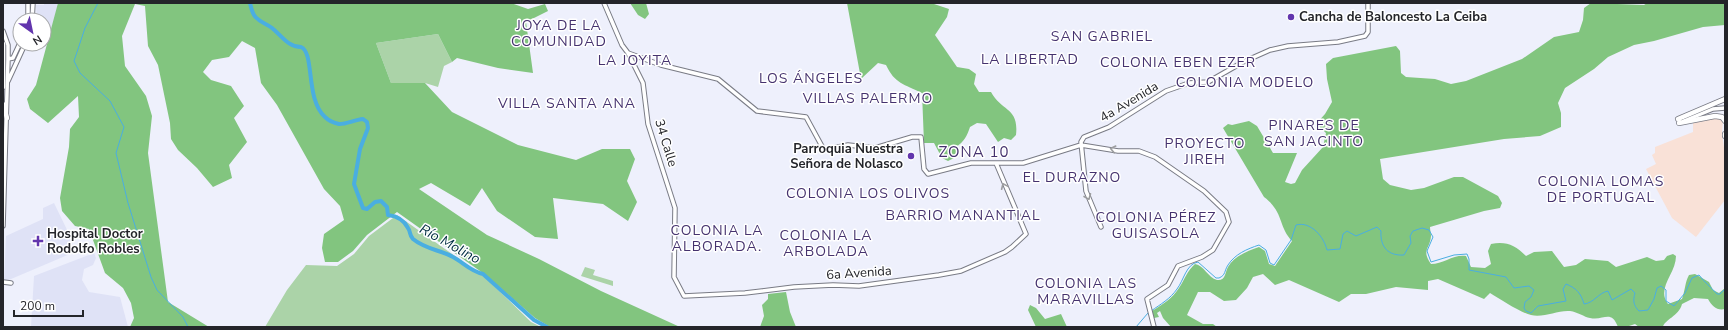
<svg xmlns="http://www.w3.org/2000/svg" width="1728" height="330" font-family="'Nunito Sans',sans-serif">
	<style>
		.industrial { fill: #f9e1d7 }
		.built { fill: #dfe2f6 }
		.green { fill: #abd3a8 }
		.forest { fill: #82c57f }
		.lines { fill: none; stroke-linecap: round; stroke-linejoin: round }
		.stream { stroke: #4aaee1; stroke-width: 1 }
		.river { stroke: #4aaee1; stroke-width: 4 }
		.secondary-casing { stroke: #797b85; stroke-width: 5.5 }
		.highway-casing { stroke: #797b85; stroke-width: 6 }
		.secondary { stroke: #fff; stroke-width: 3.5 }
		.highway { stroke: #fff; stroke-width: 4.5 }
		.oneway { stroke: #9c9d9f }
		.poi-dot { fill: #6235ad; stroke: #fff; stroke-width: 1.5 }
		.labels { text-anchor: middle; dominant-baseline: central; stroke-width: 3; stroke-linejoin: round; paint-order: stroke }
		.poi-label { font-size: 13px; font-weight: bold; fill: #24252a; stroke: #fff; text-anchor: start }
		.street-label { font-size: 13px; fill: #24252a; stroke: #fff }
		.neighbourhood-label { font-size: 14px; letter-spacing: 1px; fill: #45326e; stroke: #fff }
		.water-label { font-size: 14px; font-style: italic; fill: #002e42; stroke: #fff }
		.quarter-label { font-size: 15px; letter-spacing: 1px; fill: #45326e; stroke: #fff }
	</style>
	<rect width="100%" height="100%" fill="#eef0fc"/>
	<path class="industrial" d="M1712,118H1720L1723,120L1722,133L1725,155V200L1696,237L1672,218L1646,169L1656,164L1652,155L1655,153V147L1693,132V123Z"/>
	<path class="built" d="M44,3H58L51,32L44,30V20H37L36,5H44Z
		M54,203L71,238L70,254L4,282L6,236L43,219V208Z
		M94,253L96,258L93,265L84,269L82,280L89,292L120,297L128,327H31L34,276Z"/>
	<path class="green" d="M438,34L452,62L444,66L438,87L425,83H391L376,43Z
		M397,215L486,278L531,322L541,327H265L287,290L306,265L337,266L354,254L369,236Z
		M585,267L595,270L593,275L613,281V286L581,276Z"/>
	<path class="forest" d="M58,3H511L528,9L545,4L548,11L526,22L533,73L498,68L457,58L452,62L438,34L376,43L391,83H425L452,112L518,145L576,160L602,149H630L635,159L627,181L637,202L628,221L603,204L553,198L558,239L535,237L497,211L482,188L470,206L431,183L419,189L487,235L539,259L601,291L680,327H550L535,318L487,276L397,212L367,235L353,251L338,262H325L322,248L324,234L344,220L340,206L324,189L277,105L261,83L255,48L242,41L229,57L212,60L203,72L211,80L231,86L244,106L234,118L247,142L229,165L232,178L213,187L197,168L178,150L171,139L170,123L158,65L148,46L145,6L135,4L122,36L125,66L146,96L152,116L148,153L168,302L209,327H130L134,318L131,303L123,288L105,273L89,229L75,226L62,211L60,198L69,147L70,129L79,117L78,96L48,123L30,109L27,99L36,85Z
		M630,3H646L649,14L645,19L638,15Z
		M847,3H931L949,9L947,17L935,35L957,67L969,69L976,74L974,84L979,92H991C1002,112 1019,107 1016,135L1011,140L1004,138L998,142L986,124L977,123L970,127C967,136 964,142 956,147V157L948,161L942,158L934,143H924L922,93C904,84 895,84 886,65L878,63L861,79Z
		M1591,3L1644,5L1647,3H1725V25L1703,27L1654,41L1634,45L1608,57L1594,69L1565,88L1558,103L1561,113V127L1540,136L1504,139L1380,159L1383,179L1390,185L1411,190L1424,188L1454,177H1463L1498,196L1502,203L1500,208L1484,211L1430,227C1430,230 1431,233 1431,236C1430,249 1421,250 1431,264C1443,264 1454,254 1466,256L1471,267L1485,268L1491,264L1488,251L1491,244C1506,241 1515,245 1526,256L1534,252L1552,251L1564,267L1576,265L1585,259L1608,261L1616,267L1647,257L1656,261L1664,260L1667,256L1673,254L1676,256C1676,274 1656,288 1668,304L1682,299C1685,291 1685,282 1689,275L1695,274L1709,282L1713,290L1719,293L1725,288V309C1717,311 1712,306 1708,299L1694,298L1682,304C1679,316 1664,320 1663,327H1639L1635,324L1626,327H1618C1611,309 1604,321 1590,318C1584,317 1578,312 1570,311C1557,310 1544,318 1531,315C1521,313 1500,299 1490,293L1484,299L1438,279L1428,281V290L1396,287L1366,294H1351L1339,302L1289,280L1275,285L1263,274L1253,277L1247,288L1236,300L1224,301L1210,292H1198L1187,315L1203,324H1213L1217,327H1171L1163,318L1160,311L1157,313L1159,317L1154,318L1152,311C1163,304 1172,299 1179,288C1185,279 1187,271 1195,264C1204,265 1208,278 1217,280C1226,281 1225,272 1228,267C1234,256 1248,251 1259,247L1265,251L1269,264L1275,266L1292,241C1278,226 1284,212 1264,197L1223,128L1228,124L1232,125L1249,121L1257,126L1273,153H1297L1285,182L1291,184L1295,183L1302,170L1323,147L1326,133L1316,124L1325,114L1332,102L1327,79L1326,64L1333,58L1396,46L1400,51L1401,73L1406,77L1435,79L1451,84L1466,81L1522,59L1554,37L1579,32L1583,20L1584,8Z
		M786,292L790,312L796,327H760L764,316L762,305L768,299V294Z
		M1030,305L1036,308L1045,319L1061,314L1067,327H1036L1028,310Z"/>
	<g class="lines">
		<path class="stream" d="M98,3L85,28L74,61L80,73L110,101L124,127L116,153L128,203L151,277L157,290L183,317L188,327
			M1151,311C1161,304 1170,299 1177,289C1184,280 1186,264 1198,262L1216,278H1219C1226,275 1224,271 1228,265C1235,254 1247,249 1259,245L1266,250L1270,263L1274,265L1291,240L1296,225C1311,221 1324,237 1327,250L1340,249L1343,234L1347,231L1356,236L1377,227L1381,231C1380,247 1388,256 1404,255L1411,243L1410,236L1413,231L1422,228L1429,230L1433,237L1427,251L1431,262L1454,255L1467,254L1469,259V270L1506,277L1514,288L1529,286L1534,290L1531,297L1525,302L1524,308L1526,311L1531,313L1538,306L1566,301L1563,289L1566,284C1576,288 1581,293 1584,304C1594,303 1598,293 1608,291L1612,300L1631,289L1635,293C1633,300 1633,305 1639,311L1648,310L1654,299L1657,288L1661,286L1666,290V301L1674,306L1685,293L1692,278L1699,275C1705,283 1711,287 1717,294H1720L1725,289
			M1136,327L1148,313"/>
		<path class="river" d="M250,3C251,7 252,12 254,15C258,22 266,23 272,28C282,36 288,47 301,47C315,53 305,99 325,117C328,120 334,123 339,124C347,124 354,120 363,119L367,122L368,128L360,149L354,184L363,208L367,209L375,202L381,201L387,207L388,215C396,216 404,220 408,228C411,232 409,235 413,239C425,249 440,250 453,257C464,263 470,271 483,274L534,320L547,327"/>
		<defs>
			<path id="secondary" d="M28,3V20
				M604,3L622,45L628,53L643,83L648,124L675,208L674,277L684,296L745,293L794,287L833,285L859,286L939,275L961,271L1005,252L1012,247L1026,234L996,163
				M32,20L33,3
				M3,31L8,45V59L3,226
				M628,53L661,65L718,79L757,111L806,117L824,150L848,145L875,148L912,137H921L924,169L928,174L971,163H1023L1081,145L1118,151H1139L1155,157L1204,191L1226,212L1229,222L1213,250L1202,257L1178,266L1168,285L1147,299L1154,327
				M8,59L13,58L20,43
				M8,81L25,44
				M1684,121L1713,109L1725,108
				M1101,227L1086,191L1081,142L1084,137L1109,127L1166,91L1189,83L1208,82L1243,62L1270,50L1288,46L1338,42L1365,36L1368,32V3
				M3,282L11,283"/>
			<path id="highway" d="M3,44V87
				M3,104L7,118
				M1678,119L1725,99
				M1679,123L1715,116L1722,117L1725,121
				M1725,134V136"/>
		</defs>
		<use href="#secondary" class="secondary-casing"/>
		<use href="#highway" class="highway-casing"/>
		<use href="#secondary" class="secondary"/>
		<use href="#highway" class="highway"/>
	</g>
	<defs><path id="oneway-chevron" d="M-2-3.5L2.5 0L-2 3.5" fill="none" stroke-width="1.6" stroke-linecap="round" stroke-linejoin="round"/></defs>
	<g class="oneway">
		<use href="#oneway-chevron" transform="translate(1113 149) rotate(-167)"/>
		<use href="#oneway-chevron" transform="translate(1004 186) rotate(-114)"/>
		<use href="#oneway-chevron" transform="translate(1088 197) rotate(68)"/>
	</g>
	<g class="poi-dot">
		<circle cx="1291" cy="17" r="4"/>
		<circle cx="911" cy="156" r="4"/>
		<path d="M36 235h4v4h4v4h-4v4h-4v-4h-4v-4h4z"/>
	</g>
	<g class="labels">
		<g class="poi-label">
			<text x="1299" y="17">Cancha de Baloncesto La Ceiba</text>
			<text x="903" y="149" text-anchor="end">Parroquia Nuestra<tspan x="903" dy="15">Señora de Nolasco</tspan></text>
			<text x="47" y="234">Hospital Doctor<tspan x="47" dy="15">Rodolfo Robles</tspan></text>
		</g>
		<g class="street-label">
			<text transform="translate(1129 102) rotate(-31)">4a Avenida</text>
			<text transform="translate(666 143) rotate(73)">34 Calle</text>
			<text transform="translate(859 273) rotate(-4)">6a Avenida</text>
		</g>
		<g class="neighbourhood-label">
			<text x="559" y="25">JOYA DE LA<tspan x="559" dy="16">COMUNIDAD</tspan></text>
			<text x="1102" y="36">SAN GABRIEL</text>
			<text x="1030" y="59">LA LIBERTAD</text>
			<text x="635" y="60">LA JOYITA</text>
			<text x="1178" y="62">COLONIA EBEN EZER</text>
			<text x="811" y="78">LOS ÁNGELES</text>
			<text x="1245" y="82">COLONIA MODELO</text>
			<text x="868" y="98">VILLAS PALERMO</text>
			<text x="567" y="103">VILLA SANTA ANA</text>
			<text x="1314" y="125">PINARES DE<tspan x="1314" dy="16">SAN JACINTO</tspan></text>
			<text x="1205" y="143">PROYECTO<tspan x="1205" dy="16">JIREH</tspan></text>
			<text x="1072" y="177">EL DURAZNO</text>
			<text x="1601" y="181">COLONIA LOMAS<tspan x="1601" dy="16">DE PORTUGAL</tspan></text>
			<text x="868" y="193">COLONIA LOS OLIVOS</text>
			<text x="963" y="215">BARRIO MANANTIAL</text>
			<text x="1156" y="217">COLONIA PÉREZ<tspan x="1156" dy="16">GUISASOLA</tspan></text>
			<text x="717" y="230">COLONIA LA<tspan x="717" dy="16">ALBORADA.</tspan></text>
			<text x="826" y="235">COLONIA LA<tspan x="826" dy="16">ARBOLADA</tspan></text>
			<text x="1086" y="283">COLONIA LAS<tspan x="1086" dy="16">MARAVILLAS</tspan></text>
		</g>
		<g class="water-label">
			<text transform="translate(450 244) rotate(29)">Río Molino</text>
		</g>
		<g class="quarter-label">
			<text x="974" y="152">ZONA 10</text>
		</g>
	</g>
	<rect width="1728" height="330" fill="none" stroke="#24252a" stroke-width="8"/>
	<g transform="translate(32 32) rotate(147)"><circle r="19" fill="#ffffff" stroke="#a7a8aa"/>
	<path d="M0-3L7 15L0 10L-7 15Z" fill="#6235ad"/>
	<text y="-6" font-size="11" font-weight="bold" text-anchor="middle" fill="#24252a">N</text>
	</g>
	<path d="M14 310v6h69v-6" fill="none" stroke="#24252a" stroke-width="2"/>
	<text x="20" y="310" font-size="12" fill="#24252a" stroke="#ffffff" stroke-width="3" paint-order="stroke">200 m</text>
</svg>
